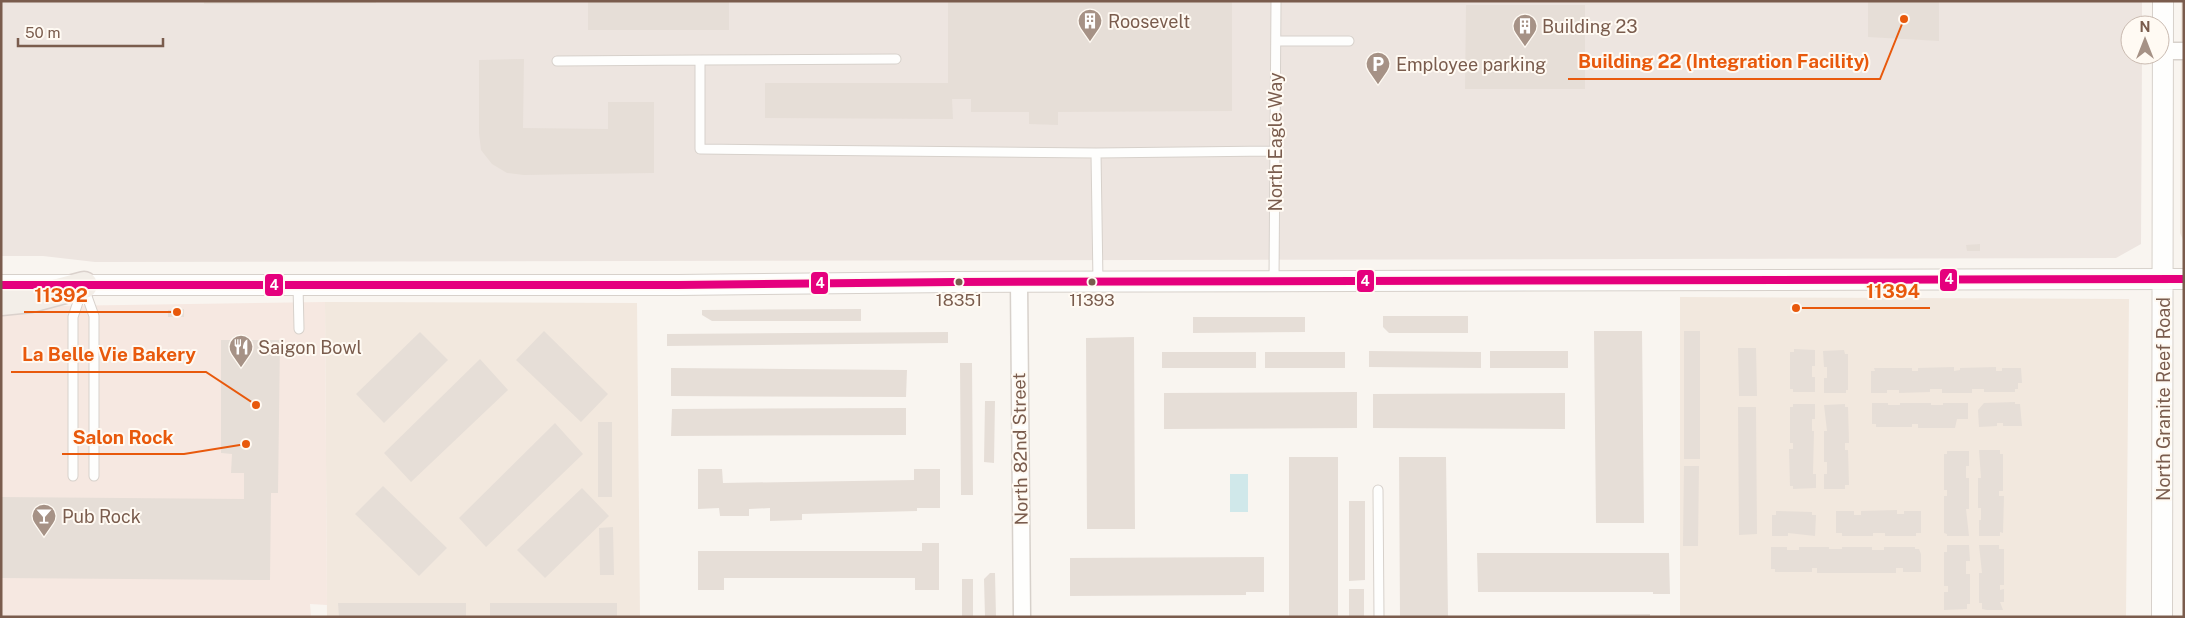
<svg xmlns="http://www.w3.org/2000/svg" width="2185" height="618" font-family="'Public Sans',sans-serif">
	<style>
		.residential { fill: #f2e8de }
		.commercial { fill: #f6e8e1 }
		.industrial { fill: #ede5e0 }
		.water { fill: #d0e8ea }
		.building { fill: #e6ded7 }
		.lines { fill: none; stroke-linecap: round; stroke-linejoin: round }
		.service-casing { stroke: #d7d1cb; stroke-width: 11 }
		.minor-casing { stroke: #d7d1cb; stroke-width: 19 }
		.tertiary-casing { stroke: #d7d1cb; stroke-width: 22 }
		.primary-casing { stroke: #dad1cc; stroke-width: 29 }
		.service { stroke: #fefefd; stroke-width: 9 }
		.minor { stroke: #fefefd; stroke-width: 16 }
		.tertiary { stroke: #fefefd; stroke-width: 20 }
		.primary { stroke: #f3eee8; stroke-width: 26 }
		.bus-1-casing { stroke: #fffaf3; stroke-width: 11 }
		.bus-1 { stroke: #e5007d; stroke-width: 8 }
		.bus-dot { fill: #7a5c4d; stroke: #fffaf3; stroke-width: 2 }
		.labels { text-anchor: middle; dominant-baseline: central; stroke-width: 4; stroke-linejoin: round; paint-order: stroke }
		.bus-label { font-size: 17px; fill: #7a5c4d; stroke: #fffaf3 }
		.poi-label { font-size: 18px; fill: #7a5c4d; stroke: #fffaf3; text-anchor: start }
		.street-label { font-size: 18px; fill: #7a5c4d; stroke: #fffaf3 }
		.leader { fill: none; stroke: #e8590c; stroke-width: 2 }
		.callout-dot { fill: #e8590c; stroke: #fffaf3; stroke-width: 2 }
		.callout-label { font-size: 19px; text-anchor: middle; font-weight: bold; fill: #e8590c; stroke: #fffaf3; stroke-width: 4; stroke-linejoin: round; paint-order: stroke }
		.line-badge { stroke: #fffaf3; stroke-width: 2 }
		.badge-label { font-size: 14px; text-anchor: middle; font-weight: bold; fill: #fff }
	</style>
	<rect width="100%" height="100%" fill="#f9f5f0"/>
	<path class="residential" d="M2181,1H2184V242L2180,233Z
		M1680,297L2129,299L2126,617H1680Z
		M325,302L637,303L640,617H327Z"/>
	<path class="commercial" d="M325,302L327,605L310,604L311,617H1V315L56,306Z"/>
	<path class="industrial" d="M1,1H2142V25H2130V55H2142L2141,244L2116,258L95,262L43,256H1Z"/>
	<path class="water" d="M1230,474H1248V512H1230Z"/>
	<path class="building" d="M204,1H376V3L204,4Z
		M588,1H729V30H588Z
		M948,1H1232V111L1058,112V125L1029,124V112H971V99H952L953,119L765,118V83H948Z
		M1868,1H1939V41L1868,37Z
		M1466,5H1585V89H1465Z
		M524,59L523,128L608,129V102H654V173L524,175L507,173L492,164L481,150L479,133V60Z
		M1980,244V251H1967L1966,245Z
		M1792,305H1800L1801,309H1792Z
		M184,309V317H168V310Z
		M861,309V321H712L702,315V310Z
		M1383,316H1468V333H1389L1383,327Z
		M1193,317H1305V332L1193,333Z
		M544,331L608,394L581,422L516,360Z
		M1594,331H1642L1644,523H1596Z
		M1684,331H1700V459H1684Z
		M420,332L448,360L384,423L356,394Z
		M948,332V343L667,346V334Z
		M1134,337L1135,529H1087L1086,338Z
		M221,340H280L278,493H271L270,580L1,578V497L244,499V473H231L232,454L221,453Z
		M1738,348H1756L1757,396H1739Z
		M1794,349L1815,350V366H1812V377H1815V392H1793V389H1790V352H1794Z
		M1844,350L1845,354H1848V390H1846V393H1824V378H1827V367H1824L1823,351Z
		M1369,351L1481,352V368L1369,367Z
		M1490,351H1568V368H1490Z
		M1162,352H1256V368H1162Z
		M1265,352H1345V368H1265Z
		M480,359L508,390L411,482L384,453Z
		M960,363H972L973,495H961Z
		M1954,367V371L1960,370V368L1996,367V371H2002V368H2021L2022,383H2018V389H2015V392H1984V389H1972V393H1942V389H1930V392L1899,393V390H1887V393H1871V371H1875L1874,368H1912V371H1918V368Z
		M671,368L907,370L906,397L671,396Z
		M1357,392V428L1164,429V393Z
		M1565,393V429L1373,428V394Z
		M985,401H995L994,463L984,462Z
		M2015,402V404H2020L2022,426H2003V423H1997V426L1979,427L1978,410L1984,403Z
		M1872,403H1888V405H1900V403H1931V405H1943V403H1968V419H1957L1955,428H1918V424H1912V427H1876V424H1872Z
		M1793,404H1815V419H1812V431H1814L1813,474H1816V488L1793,489V486H1790L1789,449H1793V443H1790V407H1793Z
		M1845,404V407H1848L1849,443H1845V450H1848L1849,485H1845V489H1824V474H1827V462H1824V431H1827L1824,405Z
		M1738,407H1756L1757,534L1739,535Z
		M906,408V435L671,436L672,409Z
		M598,422H612V497H598Z
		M555,423L583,454L486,547L459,518Z
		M1979,450H2000V454H2003V491H1999V496H2004L2003,533L2000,532V536H1979V520H1981V508H1978V478H1981Z
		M1947,451H1969V466H1966V478H1969V509H1966L1969,536H1947V534L1944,533V496H1947V490H1944V454H1947Z
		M1289,457H1338V617H1289Z
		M1399,457H1446L1448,617H1400Z
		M1684,466H1699L1698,546H1683Z
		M698,469H722L723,483L914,480V469H940V508H917V511L802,514V520L770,521V508L749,509V516H720L719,508L698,509Z
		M383,486L447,548L419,576L355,514Z
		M582,488L609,516L545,578L517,550Z
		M1349,501H1365V580L1349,581Z
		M1897,510V514H1904V511H1921V533H1916V536H1885V533H1873V536H1842V533H1836V511H1854V515H1861V511Z
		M1776,511L1812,512V515H1816L1815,536L1788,533V536H1772V515H1776Z
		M613,527L614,575H600L599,528Z
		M922,543H939V590H915V578H724V590H698V551H922Z
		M1947,545H1969L1970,561H1966V574H1970V604H1967V609L1944,610V592H1948V586H1944V552H1947Z
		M1979,545H1999V549H2004V585H2000V590L2004,589V602H2000L2003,610H1987L1982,609V603H1979V573H1982Z
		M1771,547H1787V550H1799V547H1829V549H1842V547H1872V550H1884V547H1915V549H1919L1921,554V572H1903V568H1896V573H1817V568H1812V572H1775V569H1771Z
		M1477,553H1669L1670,594H1653V592H1478Z
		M1264,557V592H1246V595L1070,596V558Z
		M990,573H995L996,617H985L984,579Z
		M962,579H973V617H962Z
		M1349,589H1364V617H1349Z
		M338,603H466V617H339Z
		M490,603H617V617L490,616Z
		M1650,614V617H1510V615Z"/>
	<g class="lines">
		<defs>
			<path id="service" d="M1276,41H1349
				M896,59L700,60V149L1096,153L1275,151
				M557,61L700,60
				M1096,153L1098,282
				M1274,281L1276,1
				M298,285L299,329
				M84,288L94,316V476
				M73,476V317L82,290
				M1378,490L1379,617"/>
			<path id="minor" d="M2163,51H2184
				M1019,282L1022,617"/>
			<path id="tertiary" d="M1,285H678L954,282L2184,279
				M2162,617C2163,412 2162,206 2163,1"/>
			<path id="primary" d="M1,302L31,299L84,285"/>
		</defs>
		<use href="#service" class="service-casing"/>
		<use href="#minor" class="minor-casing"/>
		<use href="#tertiary" class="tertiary-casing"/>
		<use href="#primary" class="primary-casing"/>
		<use href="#service" class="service"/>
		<use href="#minor" class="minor"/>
		<use href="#tertiary" class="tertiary"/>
		<use href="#primary" class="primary"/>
		<defs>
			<path id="bus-1" d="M1,285H678L954,282L2184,279"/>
		</defs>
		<use href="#bus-1" class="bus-1-casing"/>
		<use href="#bus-1" class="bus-1"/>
	</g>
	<defs>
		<symbol id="building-pin" viewBox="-11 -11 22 30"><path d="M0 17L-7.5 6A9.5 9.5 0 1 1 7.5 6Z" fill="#a69286" stroke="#fffaf3"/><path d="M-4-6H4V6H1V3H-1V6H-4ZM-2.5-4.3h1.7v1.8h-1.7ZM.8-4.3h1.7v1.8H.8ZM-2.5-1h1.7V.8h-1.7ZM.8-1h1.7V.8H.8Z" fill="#fff"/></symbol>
		<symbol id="parking-pin" viewBox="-11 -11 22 30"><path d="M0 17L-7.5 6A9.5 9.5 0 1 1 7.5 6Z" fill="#a69286" stroke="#fffaf3"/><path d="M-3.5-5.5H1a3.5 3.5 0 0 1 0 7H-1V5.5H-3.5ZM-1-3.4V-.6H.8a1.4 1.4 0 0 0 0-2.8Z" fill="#fff"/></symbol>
		<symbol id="restaurant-pin" viewBox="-11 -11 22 30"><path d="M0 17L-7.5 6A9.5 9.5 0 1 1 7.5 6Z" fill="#a69286" stroke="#fffaf3"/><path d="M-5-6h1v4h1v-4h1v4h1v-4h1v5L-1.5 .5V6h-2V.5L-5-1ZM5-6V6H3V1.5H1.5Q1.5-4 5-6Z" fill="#fff"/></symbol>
		<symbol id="bar-pin" viewBox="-11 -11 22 30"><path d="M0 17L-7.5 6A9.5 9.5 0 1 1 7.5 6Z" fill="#a69286" stroke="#fffaf3"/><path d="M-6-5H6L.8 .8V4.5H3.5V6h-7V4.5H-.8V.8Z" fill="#fff"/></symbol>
	</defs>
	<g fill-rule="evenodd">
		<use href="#building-pin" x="1076" y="7" width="28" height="38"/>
		<use href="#building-pin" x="1511" y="12" width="28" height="38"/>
		<use href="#parking-pin" x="1364" y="50" width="28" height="38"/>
		<use href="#restaurant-pin" x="227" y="333" width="28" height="38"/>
		<use href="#bar-pin" x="30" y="502" width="28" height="38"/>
	</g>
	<g class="bus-dot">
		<circle cx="959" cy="282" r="4.5"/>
		<circle cx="1092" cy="282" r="4.5"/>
	</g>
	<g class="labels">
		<g class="bus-label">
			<text x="959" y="300">18351</text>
			<text x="1092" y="300">11393</text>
		</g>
		<g class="poi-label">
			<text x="1108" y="21">Roosevelt</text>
			<text x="1542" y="26">Building 23</text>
			<text x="1396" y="64">Employee parking</text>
			<text x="258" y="347">Saigon Bowl</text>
			<text x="62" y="516">Pub Rock</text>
		</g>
		<g class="street-label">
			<text transform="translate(1275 142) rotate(-90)">North Eagle Way</text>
			<text transform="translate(2163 399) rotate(-90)">North Granite Reef Road</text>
			<text transform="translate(1020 449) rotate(-91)">North 82nd Street</text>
		</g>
	</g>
	<path class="leader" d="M1904 19L1880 79H1568M1796 308L1856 308H1930M177 312L97 312H24M256 405L206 372H11M246 444L184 454H62"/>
	<g class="callout-dot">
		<circle cx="1904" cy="19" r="5"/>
		<circle cx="1796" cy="308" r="5"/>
		<circle cx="177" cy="312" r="5"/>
		<circle cx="256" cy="405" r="5"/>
		<circle cx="246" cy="444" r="5"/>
	</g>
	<g class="callout-label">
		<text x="1724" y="68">Building 22 (Integration Facility)</text>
		<text x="1893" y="298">11394</text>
		<text x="61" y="302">11392</text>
		<text x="109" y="361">La Belle Vie Bakery</text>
		<text x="123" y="444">Salon Rock</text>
	</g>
	<g class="line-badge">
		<rect x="1939" y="268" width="19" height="24" rx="5" fill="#e5007d"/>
		<rect x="1356" y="269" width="19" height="24" rx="5" fill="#e5007d"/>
		<rect x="810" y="271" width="19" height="24" rx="5" fill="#e5007d"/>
		<rect x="264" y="273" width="20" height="24" rx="5" fill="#e5007d"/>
	</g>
	<g class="badge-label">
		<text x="1949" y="284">4</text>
		<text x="1365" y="286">4</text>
		<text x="820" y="288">4</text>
		<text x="274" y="290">4</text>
	</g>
	<rect width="2185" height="618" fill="none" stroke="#7a5c4d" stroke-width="5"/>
	<g transform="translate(2145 40)"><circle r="24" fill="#fffaf3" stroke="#cabbb1"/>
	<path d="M0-4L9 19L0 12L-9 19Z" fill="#a69286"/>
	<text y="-8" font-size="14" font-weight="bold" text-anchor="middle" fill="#7a5c4d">N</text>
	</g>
	<path d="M18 38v8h145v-8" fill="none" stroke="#7a5c4d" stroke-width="2.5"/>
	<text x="25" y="38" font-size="15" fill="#7a5c4d" stroke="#fffaf3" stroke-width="4" paint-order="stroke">50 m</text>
</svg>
